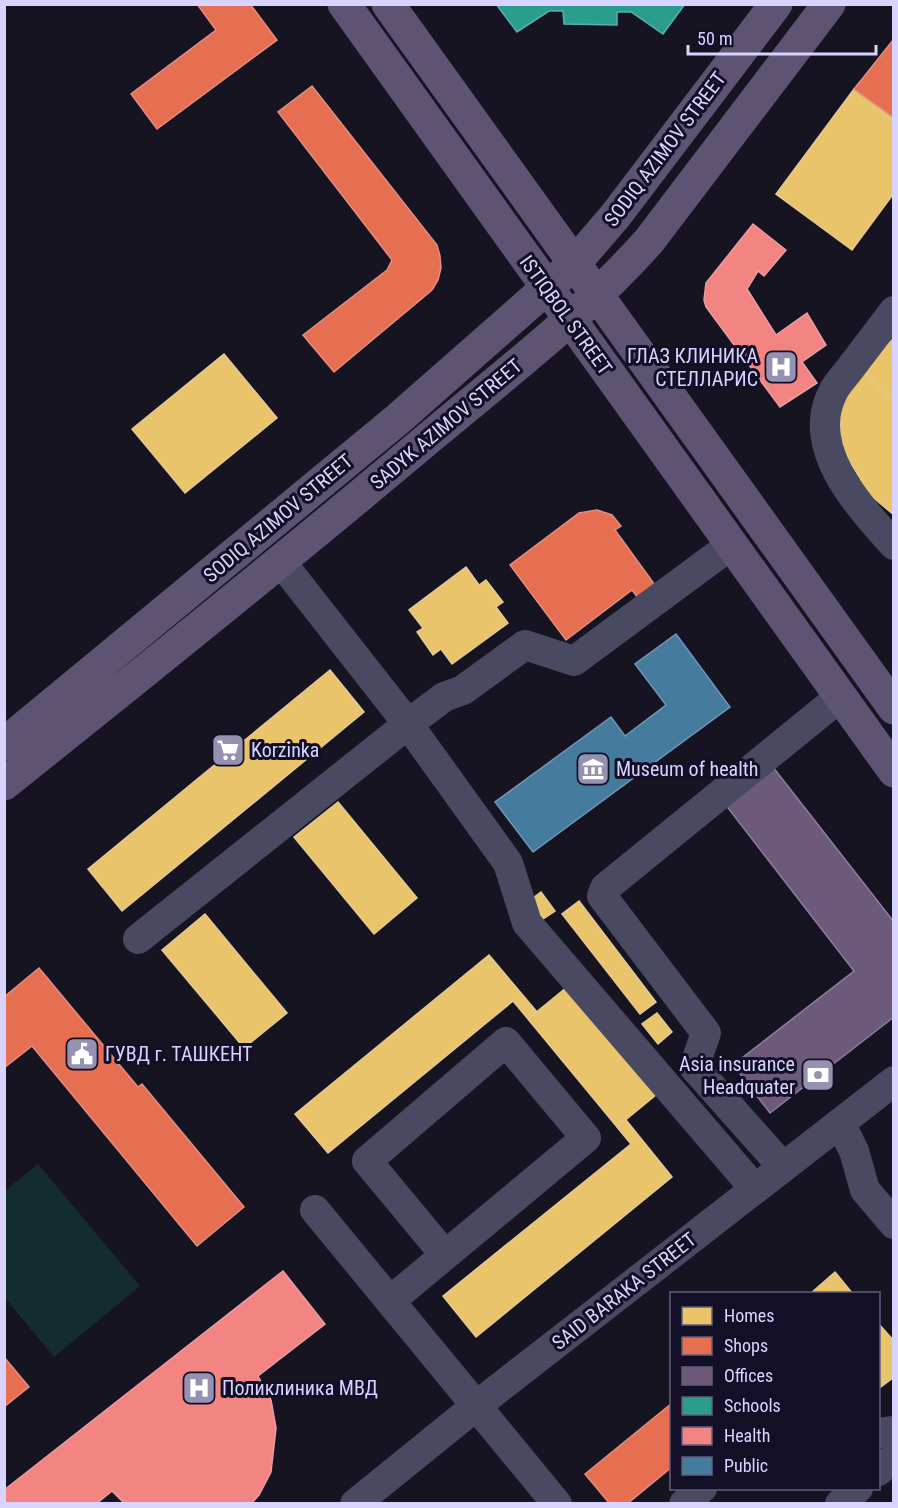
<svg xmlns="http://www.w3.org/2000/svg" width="898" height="1508" font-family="'Roboto Condensed',sans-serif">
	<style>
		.green { fill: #132c2d }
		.homes { fill: #e9c46a; stroke: #e4c997; stroke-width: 1.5 }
		.shops { fill: #e76f51; stroke: #e38d85; stroke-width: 1.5 }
		.offices { fill: #6d597a; stroke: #8d7ea2; stroke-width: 1.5 }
		.schools { fill: #2a9d8f; stroke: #5eaeb1; stroke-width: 1.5 }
		.health { fill: #f28482; stroke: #ea9ca8; stroke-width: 1.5 }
		.public { fill: #457b9d; stroke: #7196ba; stroke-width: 1.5 }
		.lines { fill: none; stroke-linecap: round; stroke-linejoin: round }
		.minor { stroke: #4a4962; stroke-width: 30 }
		.major { stroke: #5e5373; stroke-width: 33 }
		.labels { text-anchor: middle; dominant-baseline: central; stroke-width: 6; stroke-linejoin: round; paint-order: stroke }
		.street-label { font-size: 20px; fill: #d9d4ff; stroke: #130f26 }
		.poi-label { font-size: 20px; fill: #d9d4ff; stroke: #130f26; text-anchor: start }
	</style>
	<rect width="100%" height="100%" fill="#161421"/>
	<path class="green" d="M38,1164L140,1286L54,1357L5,1298V1191Z"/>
	<path class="homes" d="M854,89L894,118V193L852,250L776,194Z
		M894,338V401L864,372L866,365Z
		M894,338V515L857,484L861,480L845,454L841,438L840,423L841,408L845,393L866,365Z
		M224,354L277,418L185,493L132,429Z
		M466,567L479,585L486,580L503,602L496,607L508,623L452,664L441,649L433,655L417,632L423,628L409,610Z
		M330,670L364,712L122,911L88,869Z
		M338,802L417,898L374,934L294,837Z
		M541,892L555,911L543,919L529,901Z
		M579,901L656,1002L640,1014L562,914Z
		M205,914L287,1013L244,1048L162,950Z
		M489,955L537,1012L528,1019L513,1001L328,1153L295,1114Z
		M567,987L656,1095L617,1127L528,1019Z
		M657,1013L672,1032L658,1044L642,1024Z
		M626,1120L672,1177L476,1337L443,1296L631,1144L617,1127Z
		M835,1272L853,1294H810Z
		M878,1323L894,1341V1377L878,1389Z"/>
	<path class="shops" d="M197,4H250L277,40L157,129L131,94L216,30Z
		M894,39V118L854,89Z
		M312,86L437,245L440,256L441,268L438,280L432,290L334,372L303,335L387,270L392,260L278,112Z
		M597,510L612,515L621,526L615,530L655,585L638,598L632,590L566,640L510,565L579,513Z
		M39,968L138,1087L142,1084L244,1207L197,1246L32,1046L4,1068V997Z
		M4,1357L29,1387L4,1407Z
		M672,1403V1467L627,1504H610L585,1474Z"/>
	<path class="offices" d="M769,762L894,922V1017L770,1113L733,1065L854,971L721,799Z"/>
	<path class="schools" d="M496,4H685L663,34L631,12H617V25L564,24L563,11H549L517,32Z"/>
	<path class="health" d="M753,224L786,250L764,276L758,271L747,289L776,335L807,313L826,345L802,362L817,383L780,407L706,307L704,300L706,283Z
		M283,1271L325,1324L258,1376L271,1400L276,1428L271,1472L259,1495L251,1504H125L112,1491L96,1504H7L4,1501V1490Z"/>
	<path class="public" d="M676,634L730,707L533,852L495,802L611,717L625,736L666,705L635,664Z"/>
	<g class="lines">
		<path class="minor" d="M894,311C880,329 866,348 852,366C846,375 837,383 833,392C804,448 859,506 894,545
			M731,545L574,661L525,645L463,690L444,697L408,724L508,863L527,923L755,1189
			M138,939L408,724L281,562
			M840,1123L854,1151L865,1190L894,1224
			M783,1167L694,1067L706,1033L602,896L605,888L840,697
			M315,1210L557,1504
			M390,1301L586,1138L506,1042L367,1161L445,1255
			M878,1433L894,1431
			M878,1471L894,1458
			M355,1504L476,1406L894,1081
			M684,1504L702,1488
			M840,1504L858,1488"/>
		<path class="major" d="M344,4L894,771
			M388,4L894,708
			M4,744L398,419L574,264L616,215L776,4
			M4,784C147,670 290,555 430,437C505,374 584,314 649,241L829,4"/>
	</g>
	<defs>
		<symbol id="hospital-square" viewBox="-11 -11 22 22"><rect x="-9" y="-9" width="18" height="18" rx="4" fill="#9591b1" stroke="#130f26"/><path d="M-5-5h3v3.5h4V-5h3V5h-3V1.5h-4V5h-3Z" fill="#fff"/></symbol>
		<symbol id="supermarket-square" viewBox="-11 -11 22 22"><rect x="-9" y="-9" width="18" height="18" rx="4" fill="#9591b1" stroke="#130f26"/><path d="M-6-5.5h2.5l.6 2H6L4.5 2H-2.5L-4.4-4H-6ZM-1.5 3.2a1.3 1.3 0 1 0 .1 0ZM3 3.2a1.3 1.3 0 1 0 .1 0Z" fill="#fff"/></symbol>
		<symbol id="museum-square" viewBox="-11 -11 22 22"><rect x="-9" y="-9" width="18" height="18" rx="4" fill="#9591b1" stroke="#130f26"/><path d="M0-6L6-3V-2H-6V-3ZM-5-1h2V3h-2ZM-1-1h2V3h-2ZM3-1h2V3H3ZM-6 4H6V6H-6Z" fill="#fff"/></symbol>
		<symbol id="civic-square" viewBox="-11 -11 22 22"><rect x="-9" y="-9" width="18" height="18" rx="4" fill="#9591b1" stroke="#130f26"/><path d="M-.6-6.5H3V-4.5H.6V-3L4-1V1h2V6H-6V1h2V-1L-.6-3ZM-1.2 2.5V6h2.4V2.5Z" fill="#fff"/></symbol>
		<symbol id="bank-square" viewBox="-11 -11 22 22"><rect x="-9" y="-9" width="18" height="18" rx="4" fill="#9591b1" stroke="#130f26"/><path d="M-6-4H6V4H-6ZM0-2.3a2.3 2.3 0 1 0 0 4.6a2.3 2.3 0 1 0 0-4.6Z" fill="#fff"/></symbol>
	</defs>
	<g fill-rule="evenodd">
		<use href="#hospital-square" x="762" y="348" width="38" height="38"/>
		<use href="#supermarket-square" x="209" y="731" width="38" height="38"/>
		<use href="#museum-square" x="574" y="750" width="38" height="38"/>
		<use href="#civic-square" x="63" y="1035" width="38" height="38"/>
		<use href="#bank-square" x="799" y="1056" width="38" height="38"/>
		<use href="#hospital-square" x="180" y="1369" width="38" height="38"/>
	</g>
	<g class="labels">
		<g class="street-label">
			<text transform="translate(665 149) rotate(-53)">SODIQ AZIMOV STREET</text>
			<text transform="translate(566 315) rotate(54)">ISTIQBOL STREET</text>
			<text transform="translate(446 424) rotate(-40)">SADYK AZIMOV STREET</text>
			<text transform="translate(278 518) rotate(-40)">SODIQ AZIMOV STREET</text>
			<text transform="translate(624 1291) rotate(-38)">SAID BARAKA STREET</text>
		</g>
		<g class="poi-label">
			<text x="758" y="356" text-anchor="end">ГЛАЗ КЛИНИКА<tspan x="758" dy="23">СТЕЛЛАРИС</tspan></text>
			<text x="251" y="750">Korzinka</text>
			<text x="616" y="769">Museum of health</text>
			<text x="105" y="1054">ГУВД г. ТАШКЕНТ</text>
			<text x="795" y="1064" text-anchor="end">Asia insurance<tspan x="795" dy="23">Headquater</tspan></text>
			<text x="222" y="1388">Поликлиника МВД</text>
		</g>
	</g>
	<rect width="898" height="1508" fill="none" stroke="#d9d4ff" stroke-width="12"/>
	<rect x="670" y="1292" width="210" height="198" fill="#130f26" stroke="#625e7d" stroke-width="1.5"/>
	<rect x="682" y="1307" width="30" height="18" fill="#e9c46a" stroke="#625e7d" stroke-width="1.5"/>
	<text x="724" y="1322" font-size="18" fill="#d9d4ff">Homes</text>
	<rect x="682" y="1337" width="30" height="18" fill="#e76f51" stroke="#625e7d" stroke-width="1.5"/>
	<text x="724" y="1352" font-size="18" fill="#d9d4ff">Shops</text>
	<rect x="682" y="1367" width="30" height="18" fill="#6d597a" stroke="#625e7d" stroke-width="1.5"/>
	<text x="724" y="1382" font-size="18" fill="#d9d4ff">Offices</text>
	<rect x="682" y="1397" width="30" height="18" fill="#2a9d8f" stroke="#625e7d" stroke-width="1.5"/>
	<text x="724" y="1412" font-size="18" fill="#d9d4ff">Schools</text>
	<rect x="682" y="1427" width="30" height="18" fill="#f28482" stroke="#625e7d" stroke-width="1.5"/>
	<text x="724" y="1442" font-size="18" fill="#d9d4ff">Health</text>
	<rect x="682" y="1457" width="30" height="18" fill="#457b9d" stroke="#625e7d" stroke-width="1.5"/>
	<text x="724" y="1472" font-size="18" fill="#d9d4ff">Public</text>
	<path d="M688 45v9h188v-9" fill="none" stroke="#d9d4ff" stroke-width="3"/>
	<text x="697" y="45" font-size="18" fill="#d9d4ff" stroke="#130f26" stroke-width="4.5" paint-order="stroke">50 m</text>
</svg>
